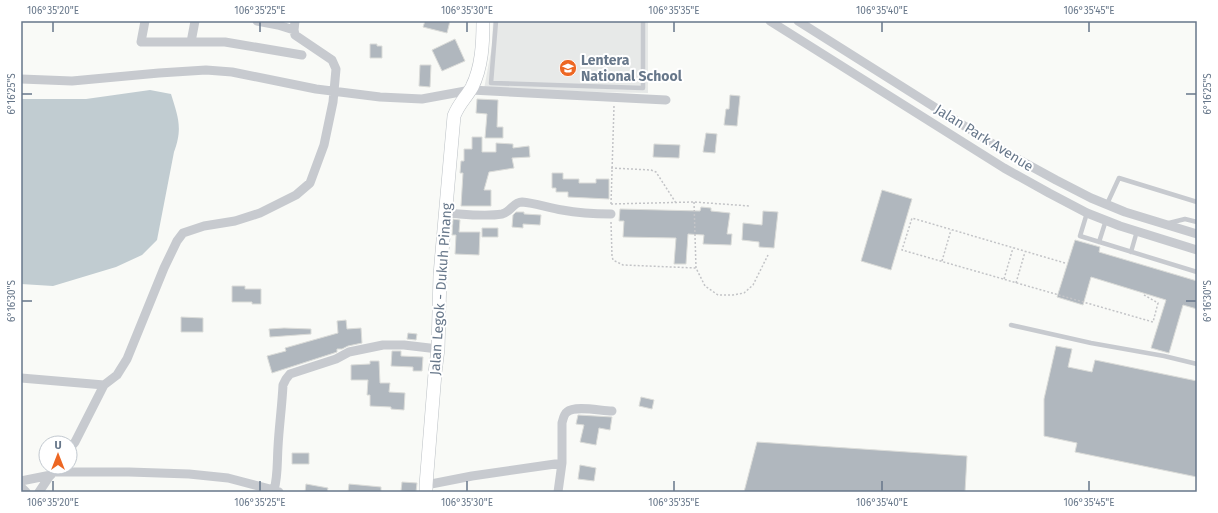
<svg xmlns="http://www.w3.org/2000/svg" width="1218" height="513" font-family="'Fira Sans',sans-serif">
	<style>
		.built { fill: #e7e9e8 }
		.water { fill: #c1ccd1 }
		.building { fill: #b0b7be; stroke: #dbdcd9 }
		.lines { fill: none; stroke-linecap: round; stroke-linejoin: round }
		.secondary-casing { stroke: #bbc0c5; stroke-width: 14 }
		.path { stroke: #c3c4c7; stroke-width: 1.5; stroke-dasharray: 2 2; stroke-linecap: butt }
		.lane { stroke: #c7cacf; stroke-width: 4.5 }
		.street { stroke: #c7cacf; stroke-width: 9 }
		.secondary { stroke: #fff; stroke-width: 13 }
		.ticks { fill: none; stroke: #67778a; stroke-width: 1.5 }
		.labels { text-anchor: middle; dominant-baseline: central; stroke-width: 4; stroke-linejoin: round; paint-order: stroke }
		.poi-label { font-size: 14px; font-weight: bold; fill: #67778a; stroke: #fff; text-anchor: start }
		.street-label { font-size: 14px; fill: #67778a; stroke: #fff }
		.neatline { fill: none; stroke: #67778a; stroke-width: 1.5 }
		.ticks-label { font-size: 10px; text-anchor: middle; fill: #67778a }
	</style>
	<rect width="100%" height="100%" fill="#f9faf7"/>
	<path class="built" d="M493,21H648V93L553,91L484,89L492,46Z"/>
	<path class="water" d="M150,90L171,94C178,117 183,128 174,152L157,240L142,255L116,267L53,286L21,284V99H86Z"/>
	<path class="building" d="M425,21H450L447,33L423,27Z
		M455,39L465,61L442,71L432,50Z
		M370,44H377V46H382V58H370Z
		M420,65H431L430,87L419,86Z
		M730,95L740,96L737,126L724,125L726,109H729Z
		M477,99L498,100L497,127H503V138H485L487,114L476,113Z
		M706,133L717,134L715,153L703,152Z
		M472,137H482V152H496V143L513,144V148L529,146L530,157L512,158L514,168L489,172L484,190H491V206H461L463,173H460L461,161H464V149H472Z
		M654,144L680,145L679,158L653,157Z
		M552,173H563V179H579V183H596V179H609V199L568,197V192H556V188H552Z
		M882,190L912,199L891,270L861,261Z
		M701,207L711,208V211L730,213L727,234H732L731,245L703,244L704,235L688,234L686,264H674L676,238L623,237L624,221H619L620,209L700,211Z
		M763,211L778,212L774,248L759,247V242L742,240L743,223L762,225Z
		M516,212H524V214L541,215L540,225L523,224V228L512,227L513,215Z
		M453,219L460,220L459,232H480L479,255L455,254L456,235H452Z
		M482,228H498V237H482Z
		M1075,240L1100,247L1099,252L1197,281V309L1183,305L1169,353L1151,348L1166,300L1091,277L1083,305L1057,297Z
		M232,286H245V289H261V304H252V302H232Z
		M181,317L203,318V332H181Z
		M346,320L347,329L361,328L362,343L348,346L342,349H337V352L334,353L272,373L267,356L286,351L285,348L338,333L337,321Z
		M284,328L311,329V334L270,337L269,329Z
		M408,333L417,334L416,340L407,339Z
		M1056,346L1072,349L1068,367L1092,372L1095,360L1197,381V477L1075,452L1077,443L1044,436V399Z
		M392,351H401V356L423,357L422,371H413V367L391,366Z
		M370,361H379L380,383H390L389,392L405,393L404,410L391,409V407L370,406V395H367L368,380H351V365L370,364Z
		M641,397L654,400L652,409L639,406Z
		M578,415L612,417L610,430L599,428L596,445L580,442L584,425L576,424Z
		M757,442L967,456L965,492H744Z
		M292,453H309V464H292Z
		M580,465L596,468L594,481L578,479Z
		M402,482L417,483L416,492L401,491Z
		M306,484L328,488L327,492H305Z
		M349,484L381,487V492H348Z"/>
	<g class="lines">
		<defs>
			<path id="secondary" d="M426,492V485L435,373L438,349L440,275L454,116C459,103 466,98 472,87C482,67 483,43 483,21"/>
		</defs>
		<use href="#secondary" class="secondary-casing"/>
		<path class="path" d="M611,168L651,170L656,172L676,203
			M694,202L696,268L705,286L718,295H733L744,293L753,285L768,255
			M611,204L694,202L750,206
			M611,204L614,106
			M611,222L612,256L613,260L623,265L696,268
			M942,261L951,230
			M1065,263L912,218L902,250L1153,322L1158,303L1144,295
			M1004,279L1013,248
			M1016,283L1025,252"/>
		<path class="lane" d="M496,21L491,83L643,88V21
			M1107,204L1119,178L1197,202
			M1087,213L1080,236L1197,272
			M1169,223L1185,219L1197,222
			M1099,242L1106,220
			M1131,252L1137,231
			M1011,325L1091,343L1164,356L1197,364"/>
		<path class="street" d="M145,21L141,42H225L302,55
			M257,21L278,25L294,30
			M770,21L1004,168L1049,193L1087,213L1120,226L1197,250
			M798,21L1012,156L1056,180L1091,198L1125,212L1197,234
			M191,42L195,21
			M21,79L72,81L159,73L206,70L232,72L316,89L380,97L422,99L471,90L666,100
			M446,213C464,214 484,217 502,214C511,212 513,202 522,202C535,203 549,208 562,210C578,213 595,214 611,214
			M21,378L104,385
			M70,448L75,442L104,385L117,375L127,359L164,268L177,241L183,233L204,226L235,221L260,213L296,195L310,183L324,145L333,102L336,69L332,60L295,35L294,30L295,21
			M562,463V423C563,419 564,414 567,412C575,405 601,411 612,411
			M53,472H129L189,474L228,478L274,490L273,492
			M21,481L51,475
			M426,485L472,476L562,463L558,492
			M21,487L26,492
			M39,492L55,468
			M279,492L274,490C278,476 277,462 278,447C279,427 282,406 283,385L286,379L290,374L336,359L349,352L383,345H404L438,349"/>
		<use href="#secondary" class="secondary"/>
	</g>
	<path class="ticks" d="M53,22V32M260,22V32M467,22V32M674,22V32M882,22V32M1089,22V32M22,94H32M1186,94H1196M22,301H32M1186,301H1196M53,481V491M260,481V491M467,481V491M674,481V491M882,481V491M1089,481V491"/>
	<defs>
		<symbol id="school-disc" viewBox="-11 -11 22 22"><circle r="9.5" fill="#ed6723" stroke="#fff"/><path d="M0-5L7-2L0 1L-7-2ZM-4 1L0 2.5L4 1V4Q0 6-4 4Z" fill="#fff"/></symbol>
	</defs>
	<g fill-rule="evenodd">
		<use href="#school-disc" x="558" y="58" width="20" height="20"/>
	</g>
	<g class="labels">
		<g class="poi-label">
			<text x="581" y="60">Lentera<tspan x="581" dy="16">National School</tspan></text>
		</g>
		<g class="street-label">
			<text transform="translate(984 138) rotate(32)">Jalan Park Avenue</text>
			<text transform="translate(441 289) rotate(-86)">Jalan Legok - Dukuh Pinang</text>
		</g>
	</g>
	<rect width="1218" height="513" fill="none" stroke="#ffffff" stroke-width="44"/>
	<g transform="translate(58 455)"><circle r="19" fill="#ffffff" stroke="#c2c9d0"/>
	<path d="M0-3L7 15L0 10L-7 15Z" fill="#ed6723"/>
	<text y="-6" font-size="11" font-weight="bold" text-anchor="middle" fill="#67778a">U</text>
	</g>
	<rect x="22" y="22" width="1174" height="469" class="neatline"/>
	<g class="ticks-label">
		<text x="53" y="14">106°35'20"E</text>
		<text x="260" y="14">106°35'25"E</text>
		<text x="467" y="14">106°35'30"E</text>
		<text x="674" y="14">106°35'35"E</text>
		<text x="882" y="14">106°35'40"E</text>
		<text x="1089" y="14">106°35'45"E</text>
		<text transform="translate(11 94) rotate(-90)" y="4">6°16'25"S</text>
		<text transform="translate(1207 94) rotate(-90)" y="4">6°16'25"S</text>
		<text transform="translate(11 301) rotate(-90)" y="4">6°16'30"S</text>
		<text transform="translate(1207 301) rotate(-90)" y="4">6°16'30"S</text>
		<text x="53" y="506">106°35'20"E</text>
		<text x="260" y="506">106°35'25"E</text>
		<text x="467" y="506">106°35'30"E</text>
		<text x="674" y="506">106°35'35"E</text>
		<text x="882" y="506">106°35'40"E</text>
		<text x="1089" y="506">106°35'45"E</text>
	</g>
</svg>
